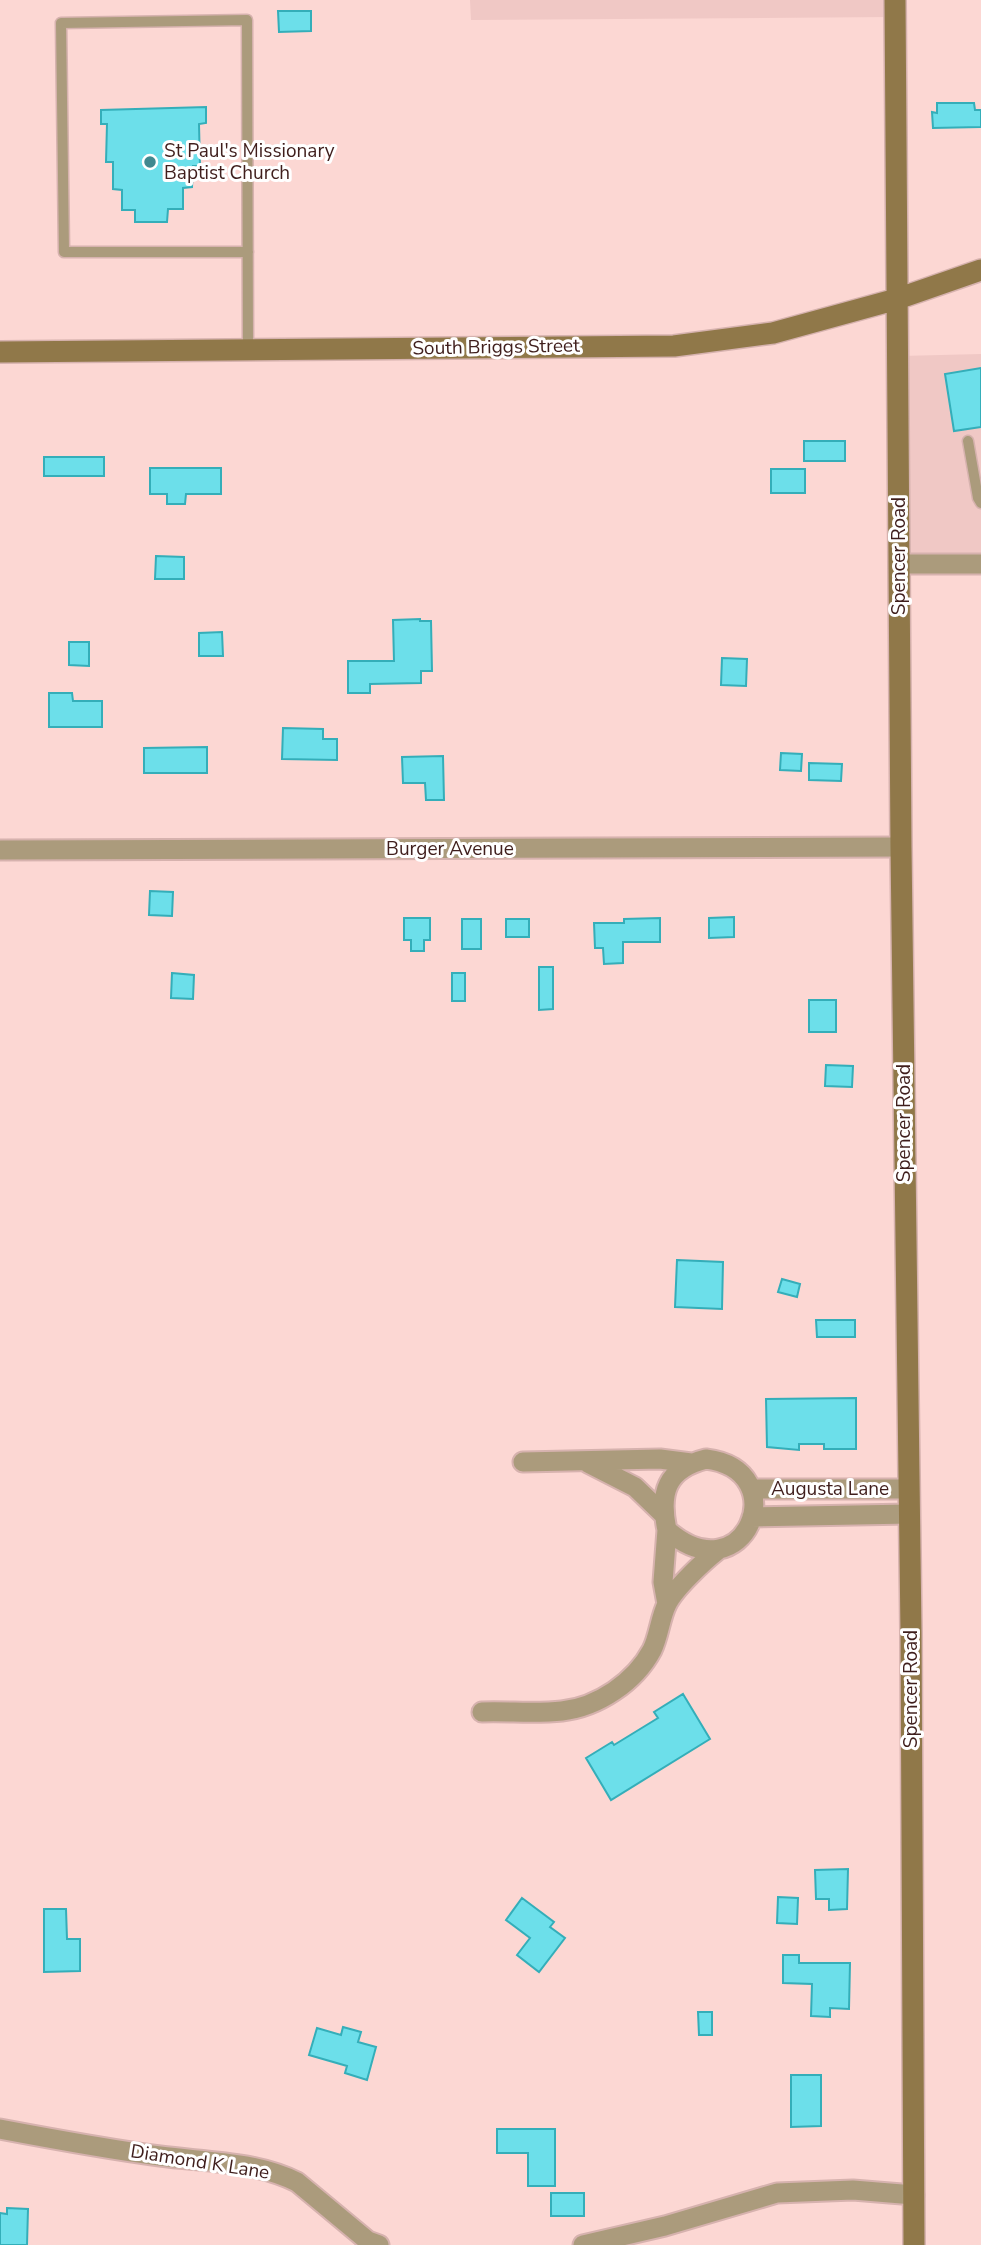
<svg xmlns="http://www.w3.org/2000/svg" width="981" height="2245" font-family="'Nunito Sans',sans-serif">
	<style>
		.built { fill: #f0c8c5 }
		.building { fill: #6cdfea; stroke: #34aeb9; stroke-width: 2 }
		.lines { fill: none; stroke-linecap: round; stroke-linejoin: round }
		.lane-casing { stroke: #d6b2ae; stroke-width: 13 }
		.street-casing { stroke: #d6b2ae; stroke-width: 23 }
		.secondary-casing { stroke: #d6b2ae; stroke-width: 24 }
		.lane { stroke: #ab9b7c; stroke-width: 10 }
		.street { stroke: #ab9b7c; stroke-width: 19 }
		.secondary { stroke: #907849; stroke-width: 21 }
		.poi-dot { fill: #40888f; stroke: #fff; stroke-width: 2.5 }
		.labels { text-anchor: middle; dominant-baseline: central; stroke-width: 6; stroke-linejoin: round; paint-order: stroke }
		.poi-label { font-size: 19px; fill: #3f1e1c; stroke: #fff; text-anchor: start }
		.street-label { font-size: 19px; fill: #3f1e1c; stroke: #fff }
	</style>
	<rect width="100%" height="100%" fill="#fcd7d3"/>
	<path class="built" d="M470,0H891V17L471,20Z
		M981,354V559L902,560L901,356Z"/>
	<path class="building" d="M278,11H311V31L279,32Z
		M937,103H974L975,110H981V127L933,128L932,112L937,113Z
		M206,107V123L199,124L200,166H193L192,187L183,188V209H168L167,222H135V210H122V190L113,189V162H106L107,124H101V110Z
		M981,368V427L954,431L945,374Z
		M804,441H845V461H804Z
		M44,457H104V476H44Z
		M150,468H221V494H186L185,504H167V494H150Z
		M771,469H805V493H771Z
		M156,556L184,557V579H155Z
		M420,619V621H431L432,671H421V683L370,684V693H348V661H394L393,620Z
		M222,632L223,656H199V633Z
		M69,642H89V666L69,665Z
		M722,658L747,659L746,686L721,685Z
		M49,693H72L73,701H102V727H49Z
		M283,728L323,729V739H337V760L282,759Z
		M207,747V773H144V748Z
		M781,753L802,754L801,771L780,770Z
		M443,756L444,800H426L425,783H403L402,757Z
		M809,763L842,764L841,781L809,780Z
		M150,891L173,892L172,916L149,915Z
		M734,917V937L709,938V918Z
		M404,918H430V940H424V951H411V940H404Z
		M660,918V942H623V963L604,964L603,948H595L594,923H624V919Z
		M462,919H481V949H462Z
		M506,919H529V937H506Z
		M539,967H553V1009L539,1010Z
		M172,973L194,975L193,999L171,998Z
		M452,973H465V1001H452Z
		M809,1000H836V1032H809Z
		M826,1065L853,1066L852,1087L825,1086Z
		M677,1260L723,1262L722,1309L675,1307Z
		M782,1279L800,1284L797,1297L778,1292Z
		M816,1320H855V1337H817Z
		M856,1398V1449H824V1444H799V1450L767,1447L766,1399Z
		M683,1694L710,1739L611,1800L586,1758L612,1742L614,1745L658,1718L654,1712Z
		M848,1869L847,1909L829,1910V1899H816L815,1870Z
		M778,1897L798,1898L797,1924L777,1923Z
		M522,1898L554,1922L550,1927L565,1938L539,1972L517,1955L530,1938L506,1920Z
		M44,1909H66L67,1939H80V1971L44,1972Z
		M783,1955H799V1963H850L849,2009L830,2008V2017L811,2016L812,1984L783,1983Z
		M698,2012H712V2035H699Z
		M343,2027L361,2032L358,2042L376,2047L367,2080L345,2073L347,2066L309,2055L317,2028L341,2035Z
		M791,2075H821V2126L791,2127Z
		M497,2129H555V2186H528V2153H497Z
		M551,2193H584V2216H551Z
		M7,2208L28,2209L27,2245H0V2213L7,2214Z"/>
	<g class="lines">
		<defs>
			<path id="lane" d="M248,252H64L61,23L247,20L248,350
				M968,441L978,498L981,503"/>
			<path id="street" d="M899,564H981
				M0,850L901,847
				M706,1459C796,1470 745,1598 667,1530C659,1493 666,1469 706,1459Z
				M523,1462L660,1459L691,1463
				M588,1463L635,1487L664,1515
				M751,1489H909
				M752,1517L909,1514
				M667,1604L663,1582L667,1530
				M482,1712C508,1711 536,1714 562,1711C598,1707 635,1682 652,1650C659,1636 660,1618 667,1604C675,1588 704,1561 718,1550
				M0,2129C53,2139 106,2149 160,2156C205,2162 255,2161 297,2182L368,2241L379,2245
				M583,2245L665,2226L777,2193L853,2190L914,2195"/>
			<path id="secondary" d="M895,0L901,847L911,1632L914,2245
				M0,352L674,346L773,333L897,299L981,270"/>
		</defs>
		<use href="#lane" class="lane-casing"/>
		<use href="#street" class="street-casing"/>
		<use href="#secondary" class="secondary-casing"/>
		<use href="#lane" class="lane"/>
		<use href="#street" class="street"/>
		<use href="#secondary" class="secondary"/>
	</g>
	<circle class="poi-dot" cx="150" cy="162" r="7"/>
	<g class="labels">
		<g class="poi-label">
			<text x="164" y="151">St Paul's Missionary<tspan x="164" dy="22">Baptist Church</tspan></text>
		</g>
		<g class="street-label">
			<text transform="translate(496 347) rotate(-1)">South Briggs Street</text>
			<text transform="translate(899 556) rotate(-90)">Spencer Road</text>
			<text x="450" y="849">Burger Avenue</text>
			<text transform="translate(904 1123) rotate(-90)">Spencer Road</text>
			<text x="830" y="1489">Augusta Lane</text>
			<text transform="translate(911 1689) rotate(-90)">Spencer Road</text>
			<text transform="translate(200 2162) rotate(9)">Diamond K Lane</text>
		</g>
	</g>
</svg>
